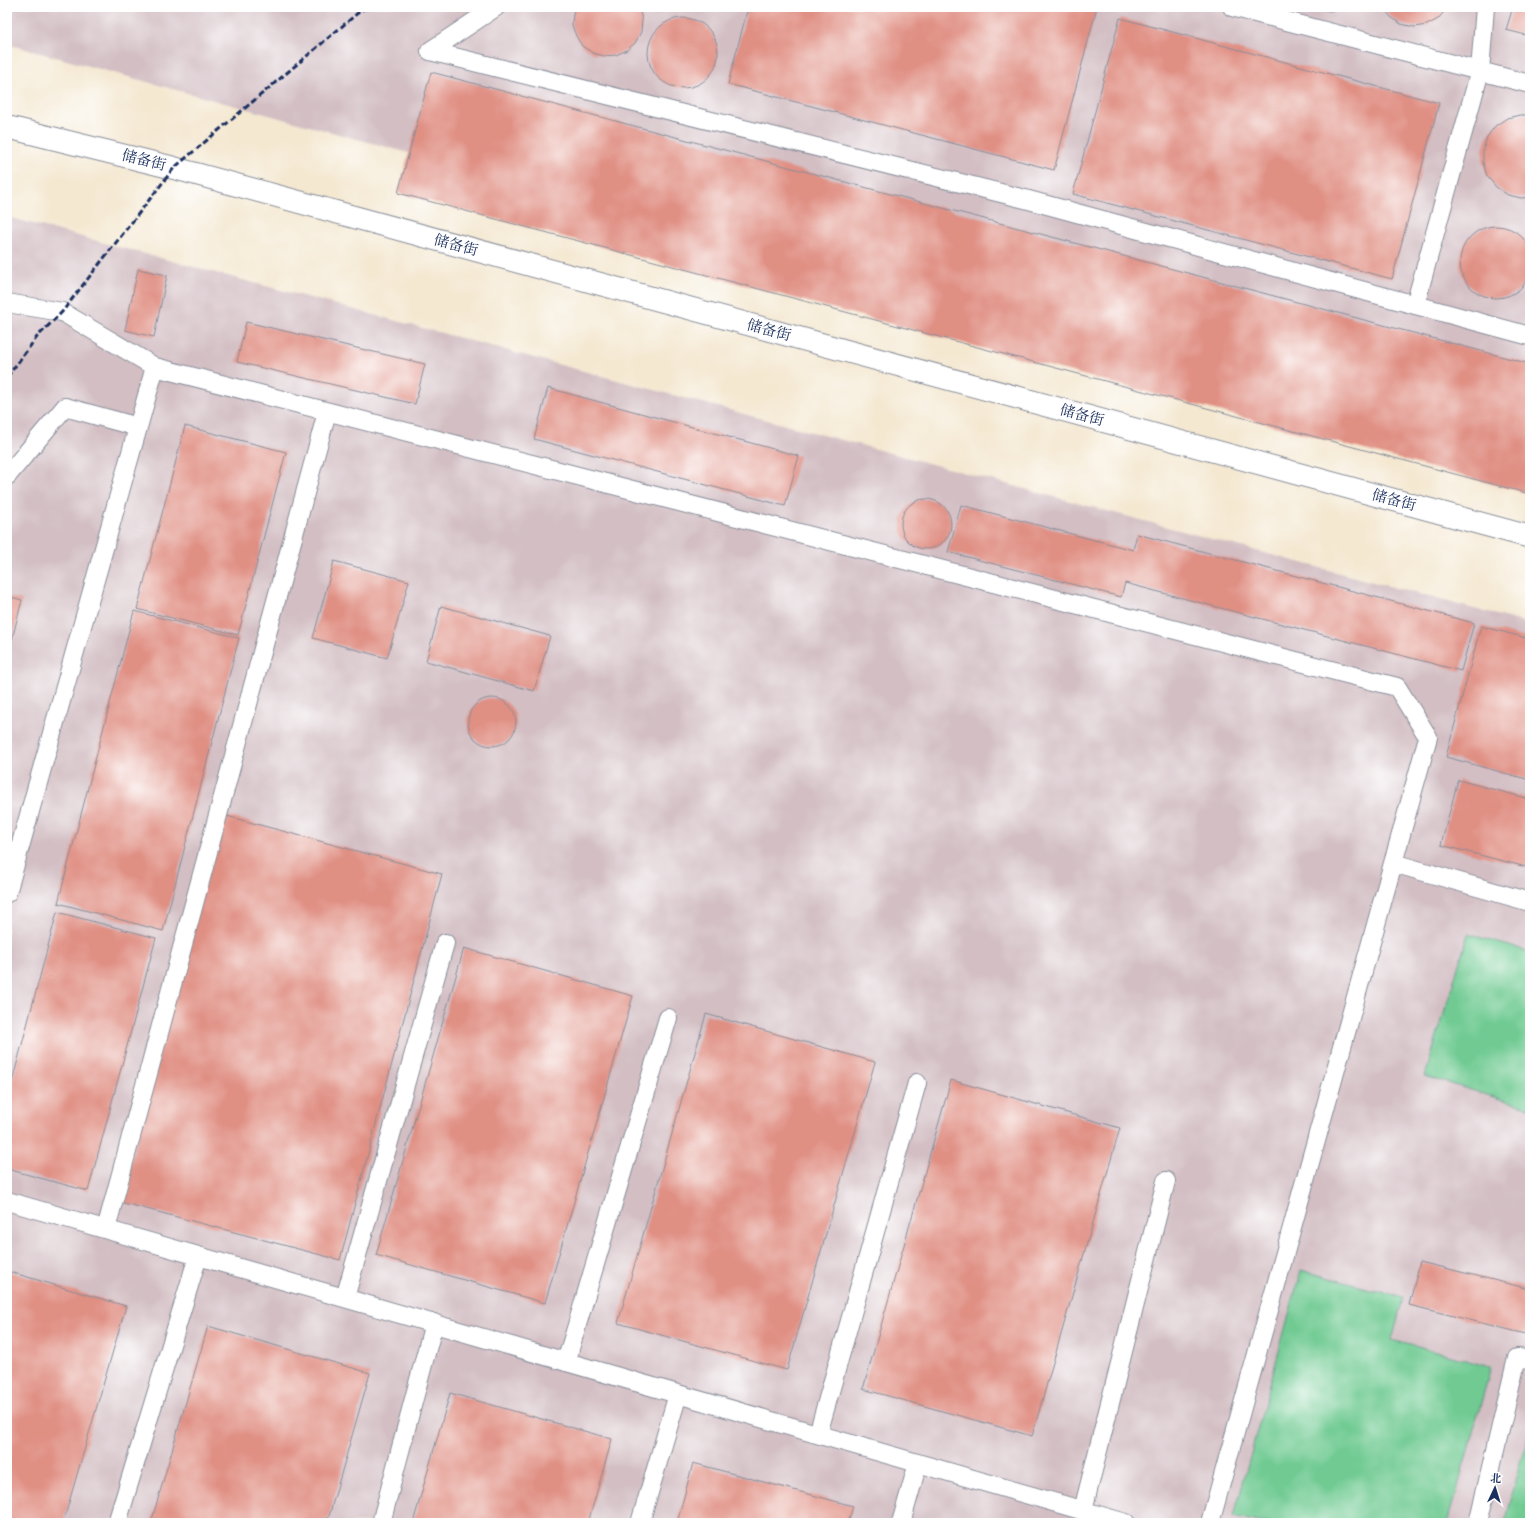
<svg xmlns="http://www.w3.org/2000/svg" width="1537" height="1530" font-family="Cardo,'Noto Serif SC',serif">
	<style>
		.industrial { fill: #d2bec3 }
		.green { fill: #70ca92; stroke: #467c78 }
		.building { fill: #e08f83 }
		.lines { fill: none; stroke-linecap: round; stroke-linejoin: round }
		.service-casing { stroke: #888c98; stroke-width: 20 }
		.minor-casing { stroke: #888c98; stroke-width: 24 }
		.service { stroke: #fff; stroke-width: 18 }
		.minor { stroke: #fff; stroke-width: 22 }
		.rail { stroke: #1b2f5e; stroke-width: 3; stroke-dasharray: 6 3; stroke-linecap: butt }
		.labels { text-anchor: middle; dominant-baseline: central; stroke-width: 3.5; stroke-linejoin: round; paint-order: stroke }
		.street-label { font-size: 15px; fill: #1b2f5e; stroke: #fff }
	</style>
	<rect width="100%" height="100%" fill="#fff"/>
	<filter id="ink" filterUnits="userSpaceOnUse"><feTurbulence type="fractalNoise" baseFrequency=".025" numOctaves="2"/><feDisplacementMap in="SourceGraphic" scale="8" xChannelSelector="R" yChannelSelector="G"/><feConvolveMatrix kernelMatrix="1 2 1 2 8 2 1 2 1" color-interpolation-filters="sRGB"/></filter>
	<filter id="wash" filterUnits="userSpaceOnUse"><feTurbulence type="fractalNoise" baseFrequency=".012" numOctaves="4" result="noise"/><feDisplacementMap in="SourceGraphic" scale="16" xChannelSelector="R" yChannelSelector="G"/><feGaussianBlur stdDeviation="0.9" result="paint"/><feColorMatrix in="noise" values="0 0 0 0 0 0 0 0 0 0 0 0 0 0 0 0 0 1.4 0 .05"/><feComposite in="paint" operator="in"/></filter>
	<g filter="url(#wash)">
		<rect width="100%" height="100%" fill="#f4e8d1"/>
		<path class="industrial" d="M7,7H1530V457L7,44Z
			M7,217L1530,624V1523H7Z"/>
		<path class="green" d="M1468,934L1530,952V1108L1425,1076Z
			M1301,1270L1403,1298L1392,1340L1491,1367L1448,1523H1261L1234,1516Z
			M1530,1424V1523H1504Z"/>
		<g id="blocks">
			<path class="building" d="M576,7H639L642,20L641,32L635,43L627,50L616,55L604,56L593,53L582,46L576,36L572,25L573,13Z
				M690,7H722L706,10Z
				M748,7H1097L1054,170L728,84Z
				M1314,7H1346L1330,11L1318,9Z
				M1382,7H1448L1438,19L1427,25L1414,27L1401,24L1391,17Z
				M1513,7H1530V36L1506,30Z
				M648 53a35 35 0 1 1 70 0a35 35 0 1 1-70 0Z
				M1120,18L1439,103L1392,279L1073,194Z
				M431,72L1530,364V494L398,193Z
				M1520,115H1530V197L1521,198L1508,195L1496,187L1487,176L1483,163V150L1487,137L1495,126L1507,118Z
				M1460 262a36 36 0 1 1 72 0a36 36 0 1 1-72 0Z
				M138,269L167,275L154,337L125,330Z
				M246,322L425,364L415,404L237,362Z
				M548,388L799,456L785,506L534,439Z
				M185,426L286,452L238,635L137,609Z
				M901 524a25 25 0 1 1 50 0a25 25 0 1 1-50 0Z
				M961,505L1133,550L1137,534L1474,623L1461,671L1125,583L1121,597L948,552Z
				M334,561L409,581L387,658L313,638Z
				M7,596L22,600L8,655L7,654Z
				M441,606L550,636L534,691L426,661Z
				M134,611L239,638L163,931L58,903Z
				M1481,626L1530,639V780L1446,757Z
				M468 722a24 24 0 1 1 48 0a24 24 0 1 1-48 0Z
				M1458,780L1530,799V868L1441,845Z
				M223,815L442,874L340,1260L120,1202Z
				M57,912L156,938L88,1191L7,1169V1101Z
				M464,948L633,996L545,1303L376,1255Z
				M706,1014L875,1062L787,1370L618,1323Z
				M951,1080L1120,1128L1032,1436L863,1389Z
				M1420,1262L1530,1289V1335L1409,1305Z
				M7,1271L126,1306L63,1523H7Z
				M208,1326L370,1373L327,1523H151Z
				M450,1393L612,1439L588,1523H413Z
				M693,1463L853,1506L848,1523H677Z"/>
		</g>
	</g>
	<g filter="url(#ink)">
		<use href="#blocks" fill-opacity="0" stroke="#888c98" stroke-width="1"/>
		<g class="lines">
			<defs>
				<path id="service" d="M496,7L430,51L1025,199L1530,336
					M1232,7L1530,84
					M7,303L62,312L155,367L1397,687L1428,737L1210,1523
					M1415,305L1480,71L1485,7
					M7,476L65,407L138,427
					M1393,863L1530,902
					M7,893L155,367
					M7,1201L1126,1523
					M106,1229L327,412
					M345,1298L445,943
					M566,1362L668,1018
					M818,1434L917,1083
					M1083,1510L1166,1181
					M117,1523L198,1256
					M381,1523L434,1323
					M640,1523L678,1394
					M901,1523L918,1463
					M1478,1523L1517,1358L1530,1360"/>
				<path id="minor" d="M7,127L174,168L1530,537"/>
			</defs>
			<use href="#service" class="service-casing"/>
			<use href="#minor" class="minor-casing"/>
			<use href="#service" class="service"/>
			<use href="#minor" class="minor"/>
			<path class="rail" d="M7,377L37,337L62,312L174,168L359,12L367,7"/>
		</g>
	</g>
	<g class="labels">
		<g class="street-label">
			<text transform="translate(144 160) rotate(14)">储备街</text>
			<text transform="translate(456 245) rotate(15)">储备街</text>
			<text transform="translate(769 330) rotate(15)">储备街</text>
			<text transform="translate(1082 415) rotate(15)">储备街</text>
			<text transform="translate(1394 500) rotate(15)">储备街</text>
		</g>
	</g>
	<rect width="1537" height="1530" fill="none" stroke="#fff" stroke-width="24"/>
	<g transform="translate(1495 1488) rotate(4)" stroke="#ffffff" stroke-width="3" paint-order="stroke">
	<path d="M0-3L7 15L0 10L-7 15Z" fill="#1b2f5e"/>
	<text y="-6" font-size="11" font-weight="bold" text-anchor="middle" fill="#1b2f5e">北</text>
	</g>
</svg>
